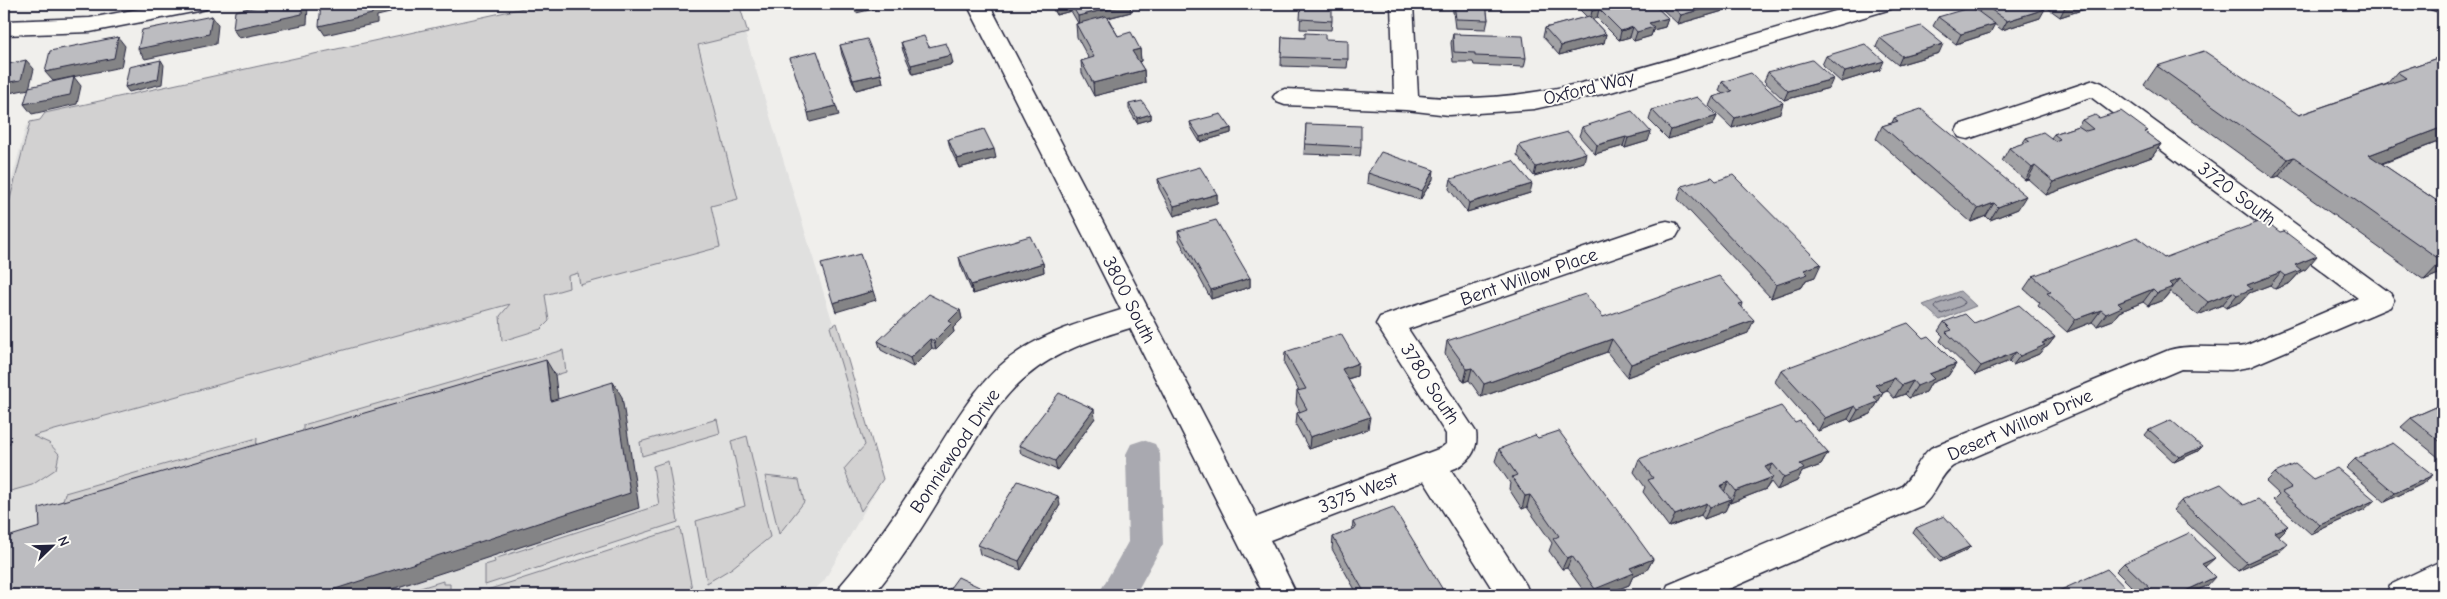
<svg xmlns="http://www.w3.org/2000/svg" width="2447" height="599" font-family="'Comic Neue',sans-serif">
	<style>
		.built { fill: #e0e0df }
		.green { fill: #d2d1d1; stroke: #7a7a86 }
		.water { fill: #a9a9b0; stroke: #737381 }
		.lines { fill: none; stroke-linecap: round; stroke-linejoin: round }
		.shore { stroke: #58586a; stroke-width: 1 }
		.canal { fill: #a9a9b0; fill-rule: evenodd }
		.minor-casing { stroke: #22223b; stroke-width: 3 }
		.tertiary-casing { stroke: #22223b; stroke-width: 3 }
		.minor { fill: #fdfcf7; fill-rule: evenodd }
		.tertiary { fill: #fdfcf7; fill-rule: evenodd }
		.wall { fill: #a2a2a5; stroke: #22223b }
		.shaded-wall { fill: #848486; stroke: #22223b }
		.building { fill: #bcbcc0; stroke: #22223b }
		.labels { text-anchor: middle; dominant-baseline: central; stroke-width: 4; stroke-linejoin: round; paint-order: stroke }
		.street-label { font-size: 19px; fill: #22223b; stroke: #fdfcf7 }
	</style>
	<rect width="100%" height="100%" fill="#f0efec"/>
	<filter id="ink" filterUnits="userSpaceOnUse"><feTurbulence type="fractalNoise" baseFrequency=".02" numOctaves="2"/><feDisplacementMap in="SourceGraphic" scale="10" xChannelSelector="R" yChannelSelector="G"/><feConvolveMatrix kernelMatrix="1 2 1 2 8 2 1 2 1" color-interpolation-filters="sRGB"/></filter>
	<g filter="url(#ink)">
		<path class="built" d="M575,4H736L881,482L824,581L808,595H4V209L26,126Z"/>
		<path class="green" d="M542,4H739L748,33L698,45L738,199L711,206L720,247L580,285L578,273L568,276L569,288L545,295L549,321L541,329L502,341L500,316L510,304L33,436L49,443L59,454L56,469L32,485L4,493V449L11,442L4,444V222L30,122L40,120L45,113Z
			M837,323L883,479L861,511L844,469L865,445L830,327Z
			M563,350L566,372L303,450V425Z
			M717,419L720,433L642,456L640,442Z
			M747,436L770,537L732,568L707,583L696,521L745,506L731,441Z
			M257,438L255,464L57,523L65,493Z
			M668,461L678,522L485,585V565L495,562L494,559L659,505L653,466Z
			M765,476L799,480L804,502L779,534Z
			M680,528L692,589L675,595H489L487,590Z
			M443,581V584H450V595H398Z"/>
		<path class="water" d="M1960,291L1976,306L1940,320L1923,305Z"/>
		<g class="lines">
			<path class="shore" d="M1958,297L1964,302L1963,305L1942,314L1935,308L1936,305Z"/>
			<path class="canal" d="M1143,440L1155,444L1160,454L1163,544L1135,595H1098L1128,542L1126,454L1131,444Z"/>
			<defs>
				<path id="minor" d="M165,4H209L206,9L198,11L90,32L4,35V21L90,18Z
					M967,4H989L1257,517L1441,448L1446,444V434L1376,324L1380,317L1658,223L1667,221L1676,223L1680,230L1676,237L1408,329L1476,432C1479,451 1468,464 1451,470L1526,585L1530,595H1496L1424,481L1270,540L1297,595H1264L1130,328C1095,339 1056,351 1027,376C1000,398 982,430 963,460C935,506 908,553 873,595H837L841,585C874,547 901,505 928,464C954,424 978,378 1018,352C1049,331 1086,321 1121,310Z
					M1391,4H1413L1418,96C1511,106 1601,80 1689,54C1746,37 1803,20 1860,4H1894L1891,9L1611,92L1534,109L1449,115L1406,110L1285,105L1277,102L1273,97L1277,92L1285,89L1394,94Z
					M2094,80L2102,83L2390,293L2394,300L2390,307L2249,367L2231,370L2181,369L1953,466C1939,476 1936,494 1923,505L1715,595H1664L1668,585L1901,487C1914,476 1918,458 1931,448L2169,350C2193,343 2220,350 2245,346L2358,298L2091,97L1968,139L1959,137L1956,131L1959,125Z
					M2443,560V590L2433,595H2386L2390,585Z"/>
				<path id="tertiary" d="M2428,4H2443V13L2431,9Z"/>
			</defs>
			<use href="#minor" class="minor-casing"/>
			<use href="#tertiary" class="tertiary-casing"/>
			<use href="#minor" class="minor"/>
			<use href="#tertiary" class="tertiary"/>
		</g>
		<path class="wall" d="M1050,4H1130L1131,12L1108,18L1118,36L1140,49L1141,61L1139,62L1144,70L1145,83L1094,96L1082,73L1081,61L1089,59L1077,37L1076,24L1078,23L1071,11L1056,15Z
			M1301,4L1332,21L1331,30L1300,29Z
			M1452,4H1486L1488,20L1486,29L1455,28Z
			M1574,4H1653L1668,18L1665,27L1653,30L1651,36L1634,41L1630,37L1619,40L1597,18L1592,19L1606,34L1604,43L1559,55L1543,37L1545,28L1587,17Z
			M1663,4H1726L1723,11L1678,24L1661,8Z
			M1983,4L2040,18L2002,30L1994,24L1990,33L1956,44L1933,26L1938,17L1979,12Z
			M2042,4H2098L2097,5L2060,17Z
			M1453,34L1526,58L1524,67L1474,65L1473,62H1453L1451,43Z
			M1282,37L1325,39L1348,59L1347,68L1281,66Z
			M1880,38L1939,53L1898,65L1876,47Z
			M901,42L929,47L953,64L913,74L903,51Z
			M840,45L881,74L883,83L856,90L842,55Z
			M1826,56L1880,70L1841,82L1822,65Z
			M2443,56V140L2382,164L2443,205V272L2424,280L2279,176L2273,178L2144,85L2157,66L2299,115L2387,84L2397,72Z
			M1768,72L1829,88L1784,100L1764,81Z
			M1722,82L1780,113L1732,128L1709,106L1713,97L1723,94L1719,91Z
			M1129,104L1151,114V119L1137,123L1129,109Z
			M1652,110L1717,116L1713,125L1668,139L1649,120Z
			M1894,118L2018,209L1990,220L1986,216L1971,222L1876,139L1882,126L1892,123Z
			M2099,118L2147,134L2161,144L2152,157L2046,195L2028,179L2025,180L2002,161L2009,148L2022,144L2026,138H2051L2054,134L2078,126L2082,120Z
			M1190,122L1231,128V133L1200,142L1191,127Z
			M1306,124L1361,147L1360,156L1304,154Z
			M1582,127L1648,141L1625,148L1623,146L1595,154L1579,136Z
			M948,139L996,158L959,168L950,148Z
			M1519,145L1584,162L1534,176L1517,155Z
			M1368,173L1433,179L1420,200L1367,183Z
			M1158,179L1217,194V203L1174,216L1159,188Z
			M1451,179L1530,193L1467,212L1449,189Z
			M1682,186L1815,277L1806,280L1802,287L1771,298L1678,199Z
			M1178,231L1250,278V287L1211,299L1179,240Z
			M959,257L1043,263L1044,272L973,294L961,266Z
			M2164,258L2306,269L2300,272L2290,283L2275,289L2270,285L2249,293L2241,302L2226,308L2222,305L2198,315L2170,292L2163,300L2148,306L2143,302L2119,312L2113,320L2097,326L2092,322L2067,332L2038,306L2040,303L2024,289L2033,276Z
			M1743,303L1742,307L1748,333L1627,377L1607,352L1481,397L1469,380L1464,382L1445,354L1447,341L1603,317Z
			M960,310L962,319L953,328L954,332L936,350L932,348L913,367L881,350L878,341Z
			M1944,322L1974,323L2055,337L2048,346L2043,349L2039,354L2013,365L2009,361L1975,375L1940,341L1943,336L1938,331Z
			M1923,338L1956,364L1948,376L1931,383L1926,392L1909,398L1905,394L1894,398L1887,390L1882,392L1883,393L1871,414L1851,422L1848,419L1818,431L1775,382L1781,370Z
			M1285,352L1358,363L1357,376L1348,379L1368,429L1309,449L1296,425L1297,413L1300,412L1296,404L1297,391H1299L1284,364Z
			M2443,404V461L2401,427L2411,418Z
			M1095,418L1057,470L1021,454L1019,445Z
			M1795,423L1828,453L1821,465L1802,472L1797,481L1777,490L1771,482L1766,489L1730,503L1729,502L1725,511L1704,519L1701,515L1669,527L1643,492L1645,487L1634,472L1639,459Z
			M2149,430L2198,451L2174,462L2145,435Z
			M1538,438L1653,559L1647,570L1633,576L1629,585L1604,595H1587L1567,568L1562,569L1549,551L1552,543L1527,507L1522,509L1509,489L1510,483L1495,461L1499,449Z
			M2355,459L2422,484L2385,502L2346,468Z
			M2275,473L2313,479L2365,509L2311,534L2273,500L2279,494L2266,482Z
			M2181,501L2244,505L2279,535H2278V553L2238,571L2173,510Z
			M1060,505L1021,570L980,554L978,545Z
			M1353,522L1446,595H1358L1332,549L1333,537L1352,530Z
			M1916,528L1971,546L1967,550L1940,562L1913,533Z
			M2124,563L2206,566L2205,567L2207,586L2186,595H2140L2116,571Z"/>
		<path class="shaded-wall" d="M302,4H307L308,6L307,24L239,38L233,29Z
			M384,4H389L390,13L377,16V23L325,35L319,26L372,7Z
			M408,4H419L410,6Z
			M854,4H896L856,13Z
			M1063,4H1070L1071,11L1056,15L1055,6Z
			M1128,4H1130L1131,12L1079,25L1078,16Z
			M1720,4H1726L1723,11L1678,24L1681,15Z
			M2077,4H2098L2097,5L2060,17L2065,7Z
			M1599,9L1597,18L1590,20L1592,11Z
			M2045,9L2040,18L2002,30L2007,21Z
			M212,16L218,25L216,44L145,59L138,49Z
			M1668,18L1665,27L1653,30L1651,36L1634,41L1637,32L1649,23Z
			M1995,24L1990,33L1956,44L1961,34Z
			M1633,27L1630,37L1619,40L1621,31Z
			M1606,34L1604,43L1559,55L1561,46Z
			M118,37L125,46L121,67L53,81L45,72Z
			M1943,44L1939,53L1898,65L1902,56Z
			M1140,49L1141,61L1133,64L1132,51Z
			M951,55L953,64L913,74L911,65Z
			M26,60L34,69L29,89L4,94V83Z
			M161,60L164,65L162,84L129,92L125,87Z
			M1884,61L1880,70L1841,82L1845,72Z
			M1144,70L1145,83L1094,96L1093,83Z
			M881,74L883,83L856,90L853,80Z
			M74,77L81,86L77,104L32,114L24,104Z
			M1833,79L1829,88L1784,100L1788,91Z
			M1783,103L1780,113L1732,128L1735,118Z
			M836,106L839,115L810,122L808,113Z
			M1151,114V119L1137,123V118Z
			M1717,116L1713,125L1668,139L1671,130Z
			M2443,127V140L2353,174L2369,155Z
			M1231,128V133L1200,142V137Z
			M1651,132L1648,141L1625,148L1628,138Z
			M1626,137L1623,146L1595,154L1597,145Z
			M2161,144L2152,157L2046,195L2054,182Z
			M994,149L996,158L959,168L957,159Z
			M1586,153L1584,162L1534,176L1536,167Z
			M2294,157L2279,176L2273,178L2288,159Z
			M2035,166L2028,179L2025,180L2032,168Z
			M1434,170L1433,179L1420,200L1422,191Z
			M1532,184L1530,193L1467,212L1469,203Z
			M1217,194V203L1174,216V206Z
			M2026,196L2018,209L1990,220L1998,207Z
			M1994,203L1986,216L1971,222L1978,209Z
			M2317,256L2306,269L2300,272L2290,283L2275,289L2295,265Z
			M2443,260V272L2424,280L2442,261Z
			M1043,263L1044,272L973,294L971,285Z
			M1821,264L1815,277L1806,280L1802,287L1771,298L1776,285L1804,270Z
			M2281,272L2270,285L2249,293L2241,302L2226,308L2237,295L2247,285Z
			M1250,278V287L1211,299V290Z
			M2180,279L2163,300L2148,306L2157,293L2169,283Z
			M2153,289L2143,302L2119,312L2113,320L2097,326L2106,314L2118,303Z
			M873,291L876,300L836,312L833,303Z
			M2233,292L2222,305L2198,315L2208,302Z
			M960,310L962,319L953,328L954,332L936,350L934,341L949,321Z
			M2101,310L2092,322L2067,332L2076,319Z
			M1754,320L1748,333L1627,377L1631,364Z
			M2055,337L2048,346L2043,349L2039,354L2013,365L2020,356L2042,343Z
			M930,339L932,348L913,367L910,358Z
			M1612,339L1607,352L1481,397L1484,384Z
			M2016,352L2009,361L1975,375L1981,366Z
			M546,360L555,375L560,416L551,401Z
			M1358,363L1357,376L1340,381L1342,369Z
			M1956,364L1948,376L1931,383L1926,392L1909,398L1917,386L1929,374Z
			M1472,368L1469,380L1464,382L1467,369Z
			M1894,378L1887,390L1868,398L1875,385Z
			M1913,381L1905,394L1894,398L1902,385Z
			M613,382L622,397L639,508L374,595H317Z
			M1883,393L1871,414L1851,422L1858,410L1874,397Z
			M1855,406L1848,419L1818,431L1825,418Z
			M1094,409L1095,418L1057,470L1055,461Z
			M1370,417L1368,429L1309,449L1310,437Z
			M2202,447L2198,451L2174,462L2179,457Z
			M1828,453L1821,465L1802,472L1797,481L1777,490L1784,477L1800,464Z
			M1773,464L1766,476L1765,467Z
			M2433,475L2422,484L2385,502L2395,493Z
			M1773,477L1766,489L1730,503L1736,491Z
			M1729,482L1723,494L1720,486Z
			M1530,495L1527,507L1522,509L1525,496Z
			M1058,496L1060,505L1021,570L1019,561Z
			M1731,499L1725,511L1704,519L1710,507Z
			M2375,500L2365,509L2311,534L2320,525Z
			M1707,503L1701,515L1669,527L1675,515Z
			M2288,526L2279,535L2265,540L2274,532Z
			M2288,544L2278,553L2238,571L2247,563Z
			M1971,546L1967,550L1940,562L1943,558Z
			M1572,556L1567,568L1562,569L1567,558Z
			M2215,558L2206,566L2193,572L2202,564Z
			M1653,559L1647,570L1633,576L1629,585L1604,595H1593L1595,589L1630,568Z
			M2215,577L2207,586L2186,595H2177Z"/>
		<path class="building" d="M269,4H302V14L233,29L235,11Z
			M321,4H384L372,7V14L319,26Z
			M1054,4H1063L1055,6Z
			M1071,4H1128L1078,16Z
			M1301,4H1332V21L1300,19Z
			M1454,4H1486L1488,20L1456,19Z
			M1585,4H1653L1668,18L1649,23L1654,27L1637,32L1633,27L1621,31L1599,9L1592,11Z
			M1669,4H1720L1681,15Z
			M1983,4H2037L2045,9L2007,21Z
			M2060,4H2077L2065,7Z
			M1972,7L1995,24L1961,34L1938,17Z
			M212,16L209,34L138,49L142,30Z
			M1106,16L1118,36L1131,32L1140,49L1132,51L1144,70L1093,83L1081,61L1094,57L1076,24Z
			M1589,16L1606,34L1561,46L1545,28Z
			M1921,26L1943,44L1902,56L1880,38Z
			M1305,33L1325,34V39L1348,40V59L1281,57L1282,37L1305,38Z
			M1453,34L1523,36L1526,58L1475,56V53L1454,52Z
			M924,36L929,47L946,43L951,55L911,65L901,42Z
			M118,37L114,58L45,72L50,51Z
			M867,39L881,74L853,80L840,45Z
			M1865,44L1884,61L1845,72L1826,56Z
			M817,51L836,106L808,113L790,58Z
			M2204,51L2299,115L2406,78L2397,72L2443,56V127L2369,155L2443,205V260L2442,261L2294,157L2288,159L2157,66Z
			M26,60L21,80L4,83V65Z
			M161,60L158,79L125,87L129,67Z
			M1812,60L1833,79L1788,91L1768,72Z
			M1751,73L1783,103L1735,118L1713,97L1732,91L1722,82Z
			M74,77L70,95L24,104L29,87Z
			M1697,97L1717,116L1671,130L1652,110Z
			M1142,101L1151,114L1137,118L1129,104Z
			M1921,109L2026,196L1998,207L1994,203L1978,209L1882,126L1898,121L1894,118Z
			M1632,111L1651,132L1628,138L1626,137L1597,145L1582,127Z
			M2121,111L2148,131L2145,132L2161,144L2054,182L2035,166L2032,168L2009,148L2030,141L2026,138L2043,132L2055,141L2060,139L2054,134L2078,126L2086,131L2093,129L2082,120L2095,115L2099,118Z
			M1221,114L1231,128L1200,137L1190,122Z
			M1306,124L1361,126V147L1305,144Z
			M984,129L994,149L957,159L948,139Z
			M1568,132L1586,153L1536,167L1519,145Z
			M1381,152L1434,170L1422,191L1368,173Z
			M1513,161L1532,184L1469,203L1451,179Z
			M1200,167L1217,194L1174,206L1158,179Z
			M1733,175L1821,264L1804,270L1808,274L1776,285L1682,186L1712,177L1716,181Z
			M1216,220L1250,278L1211,290L1178,231Z
			M2264,220L2280,232L2284,231L2317,256L2295,265L2301,270L2286,276L2281,272L2247,285L2252,289L2237,295L2233,292L2208,302L2180,279L2169,283L2173,287L2157,293L2153,289L2118,303L2122,307L2106,314L2101,310L2076,319L2047,293L2051,292L2033,276L2137,237L2164,258Z
			M1030,236L1043,263L971,285L959,257Z
			M860,254L873,291L833,303L821,264Z
			M1719,276L1743,303L1739,304L1754,320L1631,364L1612,339L1484,384L1472,368L1467,369L1447,341L1585,294L1603,317Z
			M928,294L960,310L949,321L952,323L934,341L930,339L910,358L878,341Z
			M2019,305L2055,337L2042,343L2045,345L2020,356L2016,352L1981,366L1946,332L1952,330L1944,322L1965,314L1974,323Z
			M1908,323L1923,338L1928,336L1956,364L1929,374L1934,379L1917,386L1913,381L1902,385L1894,378L1875,385L1883,393L1874,397L1878,402L1858,410L1855,406L1825,418L1781,370Z
			M1341,334L1358,363L1342,369L1370,417L1310,437L1297,413L1307,409L1297,391L1306,389L1285,352Z
			M546,360L551,401L613,382L630,493L317,595H4V538L40,527L39,508Z
			M1059,393L1094,409L1055,461L1019,445Z
			M2443,404V444L2411,418Z
			M1781,406L1795,423L1800,421L1828,453L1800,464L1804,469L1784,477L1773,464L1765,467L1773,477L1736,491L1729,482L1720,486L1731,499L1710,507L1707,503L1675,515L1648,480L1653,478L1639,459Z
			M2171,420L2202,447L2179,457L2149,430Z
			M1559,431L1653,559L1630,568L1634,573L1595,589L1572,556L1567,558L1553,539L1559,536L1530,495L1525,496L1512,477L1517,475L1499,449L1535,435L1538,438Z
			M2393,443L2433,475L2395,493L2355,459Z
			M2295,464L2313,479L2337,468L2375,500L2320,525L2282,492L2291,488L2275,473Z
			M1018,481L1058,496L1019,561L978,545Z
			M2221,484L2244,505L2258,499L2288,526L2274,532L2288,544L2247,563L2181,501Z
			M1393,507L1446,595H1366L1333,537L1356,528L1353,522Z
			M1944,516L1971,546L1943,558L1916,528Z
			M2189,533L2215,558L2202,564L2215,577L2177,595H2157L2124,563Z
			M2107,569L2132,595H2050Z
			M958,577L996,595H945Z"/>
	</g>
	<g class="labels">
		<g class="street-label">
			<text transform="translate(1589 88) rotate(-14)">Oxford Way</text>
			<text transform="translate(2237 194) rotate(37)">3720 South</text>
			<text transform="translate(1529 277) rotate(-19)">Bent Willow Place</text>
			<text transform="translate(1129 300) rotate(63)">3800 South</text>
			<text transform="translate(1430 384) rotate(57)">3780 South</text>
			<text transform="translate(2020 425) rotate(-23)">Desert Willow Drive</text>
			<text transform="translate(955 451) rotate(-56)">Bonniewood Drive</text>
			<text transform="translate(1358 493) rotate(-21)">3375 West</text>
		</g>
	</g>
	<rect width="2447" height="599" fill="none" stroke="#fdfcf7" stroke-width="20"/>
	<rect x="10" y="10" width="2427" height="579" fill="none" stroke="#22223b" stroke-width="2" filter="url(#ink)"/>
	<g transform="translate(52 546) rotate(67)" stroke="#fdfcf7" stroke-width="4" paint-order="stroke">
	<path d="M0-4L9 19L0 12L-9 19Z" fill="#22223b"/>
	<text y="-8" font-size="14" font-weight="bold" text-anchor="middle" fill="#22223b">N</text>
	</g>
</svg>
